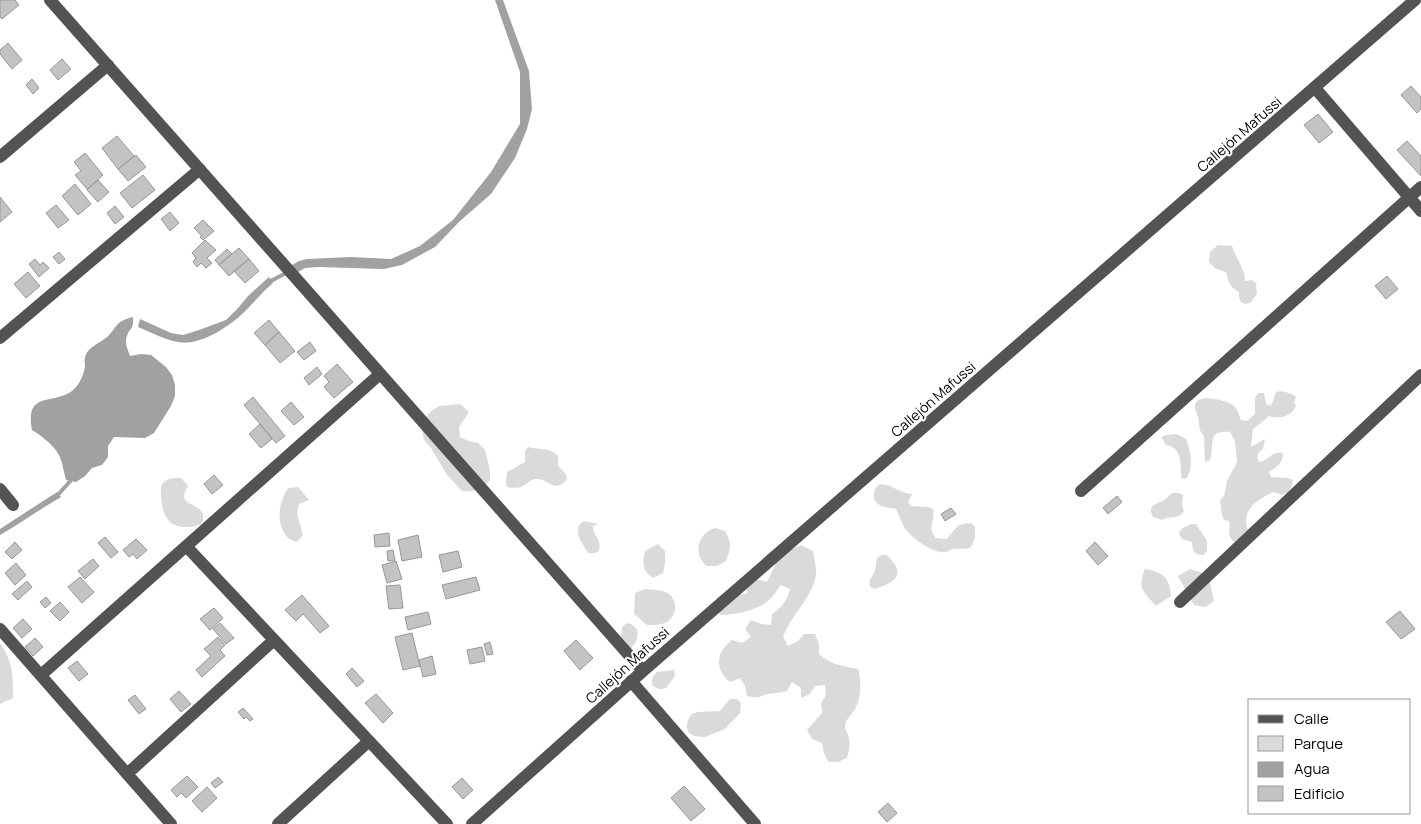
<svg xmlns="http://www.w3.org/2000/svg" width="1421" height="824" font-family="Manrope,sans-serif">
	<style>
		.green { fill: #dadada }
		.water { fill: #a1a1a1 }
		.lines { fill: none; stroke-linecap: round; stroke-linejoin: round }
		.stream { stroke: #a1a1a1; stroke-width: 4 }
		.building { fill: #c3c3c3; stroke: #979797 }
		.minor { stroke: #535353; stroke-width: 12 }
		.labels { text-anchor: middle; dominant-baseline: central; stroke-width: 4; stroke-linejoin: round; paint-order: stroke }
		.street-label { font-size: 14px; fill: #000; stroke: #fff }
	</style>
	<rect width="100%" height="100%" fill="#fff"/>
	<path class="green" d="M1218,245L1232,246C1236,258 1245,269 1245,281L1252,280L1256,283L1257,294L1251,302L1246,304L1241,302L1239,297V292C1230,288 1228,281 1226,272L1216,269L1209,262L1210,252Z
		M1281,391L1292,394L1296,397L1294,402L1296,406C1292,416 1279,420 1269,416L1261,423L1253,429L1251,447L1265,439L1263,449L1259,452L1257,457L1259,462C1270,460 1272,450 1283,453C1283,463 1277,467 1269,472L1271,477L1288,478L1293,480C1292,488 1290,492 1282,495L1273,492C1256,501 1239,511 1249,532L1235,542C1226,537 1231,530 1229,521L1224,520L1222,515L1220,500L1224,496L1227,481L1237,462L1235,441L1230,432C1206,429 1215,445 1210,460L1205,462L1204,436C1198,430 1200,425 1198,417C1197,414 1195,410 1195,406C1196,392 1227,400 1234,406C1238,410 1239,416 1241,420L1247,421L1255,414V398L1258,393H1264L1266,404L1271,406L1276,392Z
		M460,404L469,412L459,427L460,437L469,441L478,443L485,450L490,470V480C481,490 475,492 462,491L447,475L431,448L424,440L422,430L424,420L431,411L439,406Z
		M1177,434L1186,439C1191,452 1194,467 1186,479L1181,478C1181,465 1182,447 1166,445L1161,437L1166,435Z
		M528,447C539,450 550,447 558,456V466L566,474L567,479C555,494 550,480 538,479C527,478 527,491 507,487L506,482L507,472L525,462V451Z
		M176,478H181L188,486C174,507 201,502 203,515C203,517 203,521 202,523C199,526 192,527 187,527C167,528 162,513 161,496C161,492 160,488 162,484C165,480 171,478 176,478Z
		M880,484C892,484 899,493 912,494L908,502L911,506L928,507L933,509C936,520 926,528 936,538L946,539C958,529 953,524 971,523L975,527V538L971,547C965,550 959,548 952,549C950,550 948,552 945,552C933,554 910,537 904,527C901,521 899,515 896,509C886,507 873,507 874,494C874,489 876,487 880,484Z
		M298,487L309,500L299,504L297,514L303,535L297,542C293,541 289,539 287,537C275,522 279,502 288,488Z
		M1173,493H1178L1183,495L1182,505L1184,511L1181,515L1176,517L1165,518L1163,520L1153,517C1146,503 1158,505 1166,499C1168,497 1170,494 1173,493Z
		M584,521L598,524L593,526C593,538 602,537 599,551L595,553H588C582,543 571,529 584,521Z
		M1191,524H1196L1207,541V551L1203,555C1195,555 1192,551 1192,542L1182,539L1179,534L1181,529Z
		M715,528L725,531C732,543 731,548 726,561L717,566H706C704,563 700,559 699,555C696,543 704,531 715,528Z
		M658,544L665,551V563L663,573L653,578L645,571L643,561L645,551Z
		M801,545L813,551C814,559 817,568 816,575C812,598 791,615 783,637L788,646L798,641L804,634H815L819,644V654C831,665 843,666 858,669C862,681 861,700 854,711C850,716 845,720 845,728C846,730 847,733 848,735C851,743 849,750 847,758L838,762H828L824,753L822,743L812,739L807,730L822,713L821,703L826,695L825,685L815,686L810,694L801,698V688L792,682L787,691C780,693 774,693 767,694C757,697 760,699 747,696L745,686L740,678L730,682C714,669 716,652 732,640L742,643L751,637L745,629L751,620L761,624L771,625L772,614C782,607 787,601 790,589L781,585C777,590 773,597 768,601C758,610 733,615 721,615L713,608L717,598L726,593L747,594V584L756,579L767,582L776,563L782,554Z
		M882,555H887C890,559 896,564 897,569C901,581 883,586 875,589L870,587C868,578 872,578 875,571C876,567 876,562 877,558Z
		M1145,569C1162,572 1170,577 1171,596L1156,606C1143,591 1137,589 1145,569Z
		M1190,569L1200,572L1209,577L1214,601L1205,607L1194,605L1178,576Z
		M645,589C652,590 662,589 669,594C678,601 677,616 667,622C661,625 654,625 647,625L634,614L635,593Z
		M627,623C643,626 639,642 629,650L620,637L622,632V627Z
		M0,643C13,662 13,675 13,698L0,704Z
		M674,670L675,676L666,688C660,690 657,689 652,685C651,679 653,676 657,672Z
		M730,699H737L741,703L740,713L725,729L705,737L694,736L689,733L687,728V723L689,718L692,714L698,712L720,711Z"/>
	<path class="water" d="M495,0H503L529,71L532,109L527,129L515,158L491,194L460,221L435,247L402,265L384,269L318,267L305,268L298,272L292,265L299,261L307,259L351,257L391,259L420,246L453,220L491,172L520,124V72Z
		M269,277L273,283C261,293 252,305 240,316C225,329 199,346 178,342C165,340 151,332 138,327L140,319L171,333L183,335L199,330L226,320L238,308L248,296Z
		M133,317C134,331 130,326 127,336C124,342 128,350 130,356L141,354L151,355L166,367L172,375L175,385V396L171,406L154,433L145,438L114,437L108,446V457L102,465L92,468L85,476L76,482L66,480C64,473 63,466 61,460C57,447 43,437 32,430C24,387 58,408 76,387C81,381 84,373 85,366C85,363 84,361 85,358C87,346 102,343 109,335C114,330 116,324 122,321C125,319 129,318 133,317Z
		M57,492L61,497C40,509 21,523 0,535V529Z"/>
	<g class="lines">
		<path class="stream" d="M267,283L288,272
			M56,497L73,478"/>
	</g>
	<path class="building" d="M0,0H15L19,5L2,19L0,17Z
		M8,43L22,60L12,69L0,54V50Z
		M62,59L71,69L58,80L50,70Z
		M32,79L39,88L33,94L26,85Z
		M1411,86L1421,97V109L1417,113L1401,95Z
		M1318,114L1333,132L1319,143L1304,125Z
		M117,136L134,156L118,169L102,148Z
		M1407,141L1421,156V176L1397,150Z
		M85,153L103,175L87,189L75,175L81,171L74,162Z
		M136,155L146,167L128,181L118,169Z
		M143,175L155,190L132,208L120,193Z
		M98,180L109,192L98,202L87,190Z
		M75,184L91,204L78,215L62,196Z
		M0,197L12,212L0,222Z
		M56,205L69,220L58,228L46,213Z
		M115,206L124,217L115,224L107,213Z
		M170,212L179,223L170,231L161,219Z
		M203,220L214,231L203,240L200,237L202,236L194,228Z
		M205,240L216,250L207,258L212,263L206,268L201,263L197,267L193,262L196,258L192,253Z
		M239,248L249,259L229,276L219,265Z
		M227,249L232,254L219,265L215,260Z
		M59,252L65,259L59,264L53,257Z
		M35,259L40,265L43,262L49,268L39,277L29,264Z
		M249,259L259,271L245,283L234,271Z
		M28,272L40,286L26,298L14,284Z
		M1387,276L1398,289L1386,299L1375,286Z
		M269,320L279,332L265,345L254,333Z
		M279,332L295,351L280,363L265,345Z
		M310,342L316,351L304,360L297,352Z
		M337,364L353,382L334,398L324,387L329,382L324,376Z
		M317,367L322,374L309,385L304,378Z
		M253,397L285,436L276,443L244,405Z
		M291,402L304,417L294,425L281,411Z
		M260,424L272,439L261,448L249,434Z
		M214,475L223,485L212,494L204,484Z
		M1117,496L1122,502L1108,514L1103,508Z
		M951,508L956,514L945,521L941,514Z
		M389,533L390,546L375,547L374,535Z
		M418,535L422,557L402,561L398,540Z
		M105,537L118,552L111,558L98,543Z
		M136,539L147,550L137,559L133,554L129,557L123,550Z
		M15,542L22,550L12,559L5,552Z
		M1095,542L1108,556L1098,565L1086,551Z
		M393,550L395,560L388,561L387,551Z
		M458,551L462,567L443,572L439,555Z
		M93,559L99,566L85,579L78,571Z
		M396,561L402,579L387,583L382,565Z
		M16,563L26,575L15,585L5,573Z
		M80,577L94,592L82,603L68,587Z
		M476,577L480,590L446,599L442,585Z
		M27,581L32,587L18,600L12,594Z
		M400,585L403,608L389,609L386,586Z
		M302,595L329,626L320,633L303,614L296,621L285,610Z
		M46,597L51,603L45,608L40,602Z
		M60,602L69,612L60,621L50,611Z
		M214,608L223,618L210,630L200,619Z
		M1400,611L1415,629L1401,639L1386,622Z
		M428,612L431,624L408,630L405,617Z
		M23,619L32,629L22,638L13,628Z
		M220,623L234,638L226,644L213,629Z
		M412,633L420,666L403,670L395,637Z
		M218,637L225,645L220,650L225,656L202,677L196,670L211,656L204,649Z
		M35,638L43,647L33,656L25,647Z
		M576,640L593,658L580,670L564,651Z
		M490,642L493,654L487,655L484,644Z
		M482,647L485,661L470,664L467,650Z
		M432,656L436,674L423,677L419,660Z
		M77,661L88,674L79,681L68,668Z
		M352,668L364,681L357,687L346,674Z
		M179,691L191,704L181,712L170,699Z
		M376,694L393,713L383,723L365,703Z
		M135,695L146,709L139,714L128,700Z
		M243,708L253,719L250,721L246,717L244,719L238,712Z
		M187,776L198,787L186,798L181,793L177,797L171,790Z
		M218,777L223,782L215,788L211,783Z
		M462,778L473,790L463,799L452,787Z
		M684,786L705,809L691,821L671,798Z
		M207,787L217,798L202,812L192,801Z
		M888,803L897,813L887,822L878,812Z"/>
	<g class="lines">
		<path class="minor" d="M50,0L643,671
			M1315,88L1421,211
			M0,157L108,65
			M0,338L200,169
			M0,489L13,505
			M1081,491L1421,187
			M186,546L447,824
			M1180,602L1421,375
			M0,629L171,824
			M41,675L380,374
			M631,681L755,824
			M127,774L274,640
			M278,824L369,741
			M472,824L643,671L1415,0"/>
	</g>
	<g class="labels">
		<g class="street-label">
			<text transform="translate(1239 134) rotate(-41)">Callejón Mafussi</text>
			<text transform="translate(933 399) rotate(-41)">Callejón Mafussi</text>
			<text transform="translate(627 665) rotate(-42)">Callejón Mafussi</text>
		</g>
	</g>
	<rect x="1248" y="699" width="162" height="115" fill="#ffffff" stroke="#999999"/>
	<rect x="1258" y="715" width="25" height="8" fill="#535353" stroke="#999999"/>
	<text x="1294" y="724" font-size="15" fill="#000000">Calle</text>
	<rect x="1258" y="736" width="25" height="15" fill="#dadada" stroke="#999999"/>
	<text x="1294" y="749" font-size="15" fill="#000000">Parque</text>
	<rect x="1258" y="762" width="25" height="15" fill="#a1a1a1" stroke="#999999"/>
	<text x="1294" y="774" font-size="15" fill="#000000">Agua</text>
	<rect x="1258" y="786" width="25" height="15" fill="#c3c3c3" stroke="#999999"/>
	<text x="1294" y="799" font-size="15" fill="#000000">Edificio</text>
</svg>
